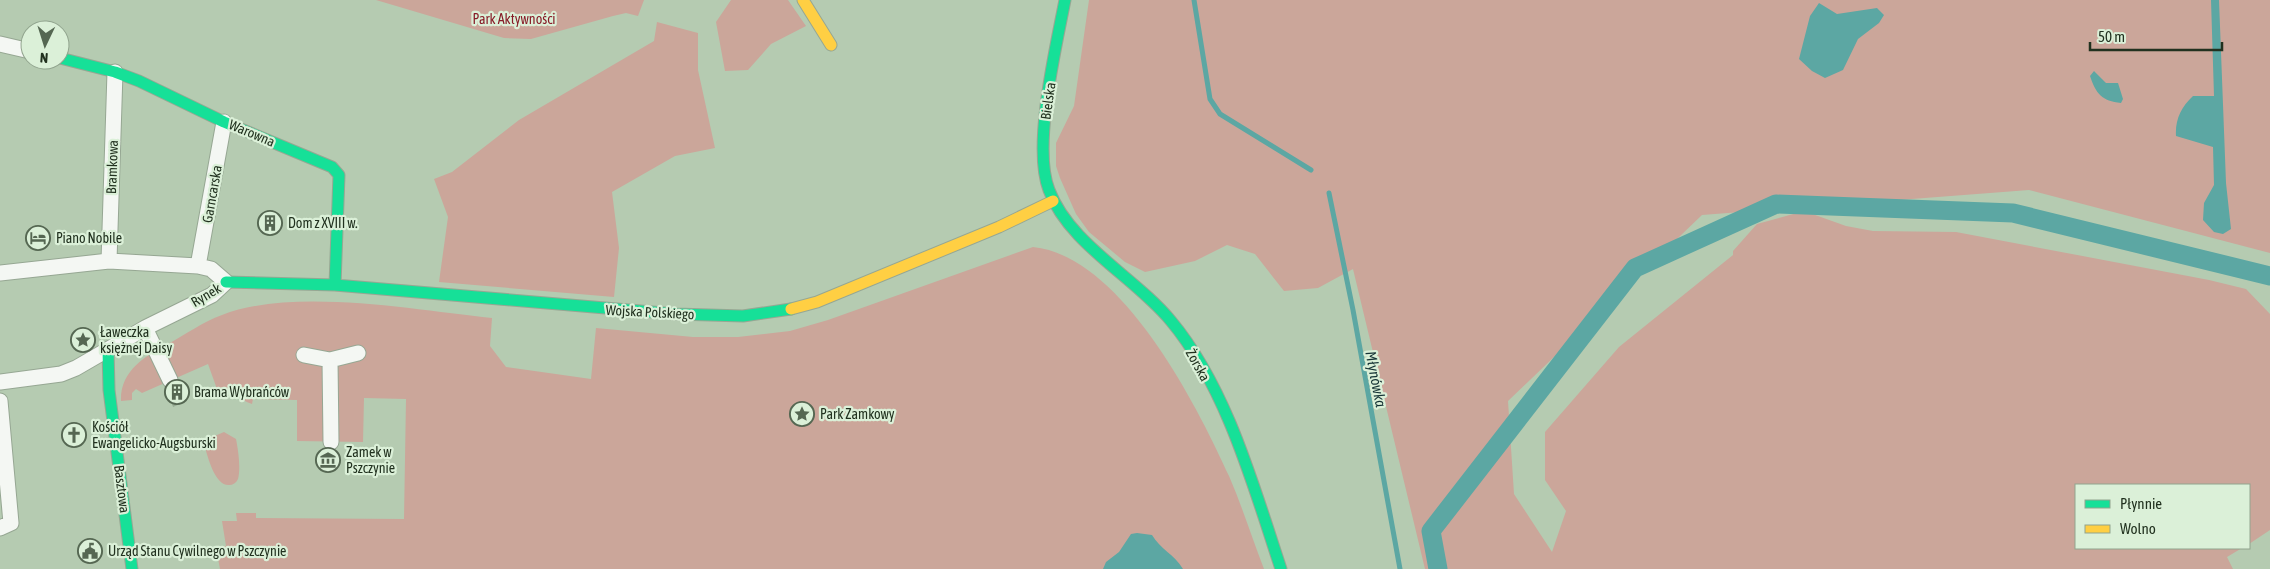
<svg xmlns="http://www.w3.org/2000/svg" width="2270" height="569" font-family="'Asap Condensed',sans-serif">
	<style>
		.green { fill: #cba69a }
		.water { fill: #5ca7a3 }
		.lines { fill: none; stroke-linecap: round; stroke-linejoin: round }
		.stream { stroke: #5ca7a3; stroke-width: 5 }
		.canal { stroke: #5ca7a3; stroke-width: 19 }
		.street-tunnel { stroke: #97ac94; stroke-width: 15; stroke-dasharray: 15 8; stroke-linecap: butt }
		.street-casing { stroke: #96a793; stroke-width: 17 }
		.fast-casing { stroke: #96a793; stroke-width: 13 }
		.slow-casing { stroke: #96a793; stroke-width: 13 }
		.street { stroke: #f4f7f3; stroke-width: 15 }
		.fast { stroke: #16e098; stroke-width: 11 }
		.slow { stroke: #ffcf43; stroke-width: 11 }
		.labels { text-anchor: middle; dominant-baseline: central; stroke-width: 4.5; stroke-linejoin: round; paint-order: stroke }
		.park-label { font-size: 14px; fill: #871b27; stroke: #dbf0d8 }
		.street-label { font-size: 14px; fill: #21311f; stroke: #dbf0d8 }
		.poi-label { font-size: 14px; fill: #21311f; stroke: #dbf0d8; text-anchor: start }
		.water-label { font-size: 15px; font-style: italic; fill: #143234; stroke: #dbf0d8 }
	</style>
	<rect width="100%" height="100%" fill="#b5cbb1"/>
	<path class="green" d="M376,0H644L638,16L626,13L613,16L531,39L504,38Z
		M731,0H788L806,26L771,44L748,70L725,71L716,22Z
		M1089,0H2270V253L2029,190L1702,215L1508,401L1514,494L1552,552L1566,511L1545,480V432L1619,347L1733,255V251L1757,224L1804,211L1846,226L1873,231L1956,232L2209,280L2246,289L2270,314V530L2249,544V485H2076V548H2242L2227,557L2233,569H1425L1353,269L1318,288L1284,291L1255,254L1227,245L1195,261L1145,272L1125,262L1089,232L1076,214L1060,178L1056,166V143L1074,106Z
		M657,22L698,33V70L715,148L675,156L612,192L619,248L614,297L439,282L448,217L434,179L452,172L519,120L654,41Z
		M1033,247C1121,256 1196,403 1229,476C1242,506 1252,538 1264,569H220L216,548L226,546L222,521H237L236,513H256V518L404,519L406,399L364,398L363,442L297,441V400L253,399L252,404C240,400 228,389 217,389L208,364L142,393L136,389L132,393V400L121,401C120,371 145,356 168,344C186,334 203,322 222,315C294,287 415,310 492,318L490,346L506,367L591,379L596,328L693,337H738L790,331L828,320Z
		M224,432L236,439C238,449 241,468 238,479C236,483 233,485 229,485C216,486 209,461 206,451L210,438Z"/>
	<path class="water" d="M2211,0H2219L2226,183L2231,229L2223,234L2214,232L2203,220L2204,203L2214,185L2213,147L2176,136C2175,120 2181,107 2193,96H2214Z
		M1819,3L1837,14L1877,8L1884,15L1879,23L1858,39L1843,70L1825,78L1812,71L1799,59L1810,16Z
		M2094,71L2106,83H2118L2123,99L2121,103C2102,101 2096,94 2090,76Z
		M1137,533L1152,535C1160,549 1174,554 1183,569H1103L1106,562L1119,552L1131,534Z"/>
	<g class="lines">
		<path class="stream" d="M1194,0L1210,99L1220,114L1311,170
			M1329,193L1353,310L1400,569"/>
		<path class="canal" d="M1438,569L1431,531L1635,268L1776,204L2013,213L2270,276"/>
		<path class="street-tunnel" d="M170,380L180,404"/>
		<defs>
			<path id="street" d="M0,44L30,51
				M109,261L115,72
				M198,266L224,122
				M0,273L109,261L198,266L211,269L226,282L212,295L145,328L76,368L61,374L0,382
				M145,328L170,380
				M304,355L330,360L358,353
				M330,360L331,442
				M0,401L11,523L0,528"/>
			<path id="fast" d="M1065,0C1056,47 1032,147 1049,190C1069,244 1135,277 1171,321C1227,388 1254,488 1281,569
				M60,58L115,72L139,81L224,122L332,167L339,175L335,285
				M226,282L335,285L676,314L743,316L791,309
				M108,349L109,390L132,569"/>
			<path id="slow" d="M803,0L831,45
				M791,309L817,302L999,227L1053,201"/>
		</defs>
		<use href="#street" class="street-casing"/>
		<use href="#fast" class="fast-casing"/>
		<use href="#slow" class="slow-casing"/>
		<use href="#street" class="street"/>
		<use href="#fast" class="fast"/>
		<use href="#slow" class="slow"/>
	</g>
	<defs>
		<symbol id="building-ring" viewBox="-11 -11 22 22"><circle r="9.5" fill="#dbf0d8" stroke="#556752" stroke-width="1.5"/><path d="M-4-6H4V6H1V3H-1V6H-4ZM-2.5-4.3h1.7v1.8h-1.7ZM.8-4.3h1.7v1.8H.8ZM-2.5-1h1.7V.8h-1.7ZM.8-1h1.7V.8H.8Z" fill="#556752"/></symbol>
		<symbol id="hotel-ring" viewBox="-11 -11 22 22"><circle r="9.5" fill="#dbf0d8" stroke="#556752" stroke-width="1.5"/><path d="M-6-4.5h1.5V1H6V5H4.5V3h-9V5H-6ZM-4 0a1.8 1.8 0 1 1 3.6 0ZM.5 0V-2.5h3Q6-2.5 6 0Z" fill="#556752"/></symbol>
		<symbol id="sight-ring" viewBox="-11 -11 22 22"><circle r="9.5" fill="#dbf0d8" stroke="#556752" stroke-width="1.5"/><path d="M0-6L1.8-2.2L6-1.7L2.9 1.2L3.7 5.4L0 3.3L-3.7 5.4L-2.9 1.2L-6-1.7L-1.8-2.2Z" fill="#556752"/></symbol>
		<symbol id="church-ring" viewBox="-11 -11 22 22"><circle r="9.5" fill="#dbf0d8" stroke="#556752" stroke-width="1.5"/><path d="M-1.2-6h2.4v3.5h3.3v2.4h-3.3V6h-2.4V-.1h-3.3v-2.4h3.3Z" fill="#556752"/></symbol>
		<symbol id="museum-ring" viewBox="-11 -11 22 22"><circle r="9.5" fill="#dbf0d8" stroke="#556752" stroke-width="1.5"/><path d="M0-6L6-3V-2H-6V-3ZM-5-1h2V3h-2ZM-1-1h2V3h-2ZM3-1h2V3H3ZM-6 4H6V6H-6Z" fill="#556752"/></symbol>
		<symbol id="civic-ring" viewBox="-11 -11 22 22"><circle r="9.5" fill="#dbf0d8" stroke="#556752" stroke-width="1.5"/><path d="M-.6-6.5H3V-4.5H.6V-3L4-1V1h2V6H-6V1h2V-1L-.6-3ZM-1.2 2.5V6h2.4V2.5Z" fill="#556752"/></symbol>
	</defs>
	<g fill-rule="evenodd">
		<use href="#building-ring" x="256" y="209" width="28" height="28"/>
		<use href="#hotel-ring" x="24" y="224" width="28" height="28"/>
		<use href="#sight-ring" x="69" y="326" width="28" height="28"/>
		<use href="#building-ring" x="163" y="378" width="28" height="28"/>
		<use href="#sight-ring" x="788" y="400" width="28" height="28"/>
		<use href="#church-ring" x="60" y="421" width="28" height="28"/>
		<use href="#museum-ring" x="314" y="446" width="28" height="28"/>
		<use href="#civic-ring" x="76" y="537" width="28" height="28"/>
	</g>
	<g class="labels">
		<g class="park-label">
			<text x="514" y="19">Park Aktywności</text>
		</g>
		<g class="street-label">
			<text transform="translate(1048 101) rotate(-82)">Bielska</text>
			<text transform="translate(252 133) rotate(23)">Warowna</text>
			<text transform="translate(112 167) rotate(-88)">Bramkowa</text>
			<text transform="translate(212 194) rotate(-80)">Garncarska</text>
			<text transform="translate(206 295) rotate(-31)">Rynek</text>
			<text transform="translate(650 312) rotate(3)">Wojska Polskiego</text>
			<text transform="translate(1198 365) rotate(61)">Żorska</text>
			<text transform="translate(122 489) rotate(83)">Basztowa</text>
		</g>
		<g class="poi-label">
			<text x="288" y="223">Dom z XVIII w.</text>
			<text x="56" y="238">Piano Nobile</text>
			<text x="100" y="332">Ławeczka<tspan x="100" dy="16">księżnej Daisy</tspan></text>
			<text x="194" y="392">Brama Wybrańców</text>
			<text x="820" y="414">Park Zamkowy</text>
			<text x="92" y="427">Kościół<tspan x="92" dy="16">Ewangelicko-Augsburski</tspan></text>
			<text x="346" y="452">Zamek w<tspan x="346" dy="16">Pszczynie</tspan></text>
			<text x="108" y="551">Urząd Stanu Cywilnego w Pszczynie</text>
		</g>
		<g class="water-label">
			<text transform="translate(1376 379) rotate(79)">Młynówka</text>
		</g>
	</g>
	<rect x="2075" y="484" width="175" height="65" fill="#dbf0d8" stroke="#91a48e"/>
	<rect x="2085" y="500" width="25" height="8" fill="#16e098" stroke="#91a48e"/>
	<text x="2120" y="509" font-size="15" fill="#21311f">Płynnie</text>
	<rect x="2085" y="525" width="25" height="8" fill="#ffcf43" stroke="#91a48e"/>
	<text x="2120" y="534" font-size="15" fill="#21311f">Wolno</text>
	<g transform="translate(45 45) rotate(184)"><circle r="24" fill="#dbf0d8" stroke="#91a48e"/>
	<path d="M0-4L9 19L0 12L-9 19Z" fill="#556752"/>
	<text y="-8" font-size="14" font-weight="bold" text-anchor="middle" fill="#21311f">N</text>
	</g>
	<path d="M2090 42v8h132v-8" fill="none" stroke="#21311f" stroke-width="2.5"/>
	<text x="2098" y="42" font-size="15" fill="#21311f" stroke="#dbf0d8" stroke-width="4" paint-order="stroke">50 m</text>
</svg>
